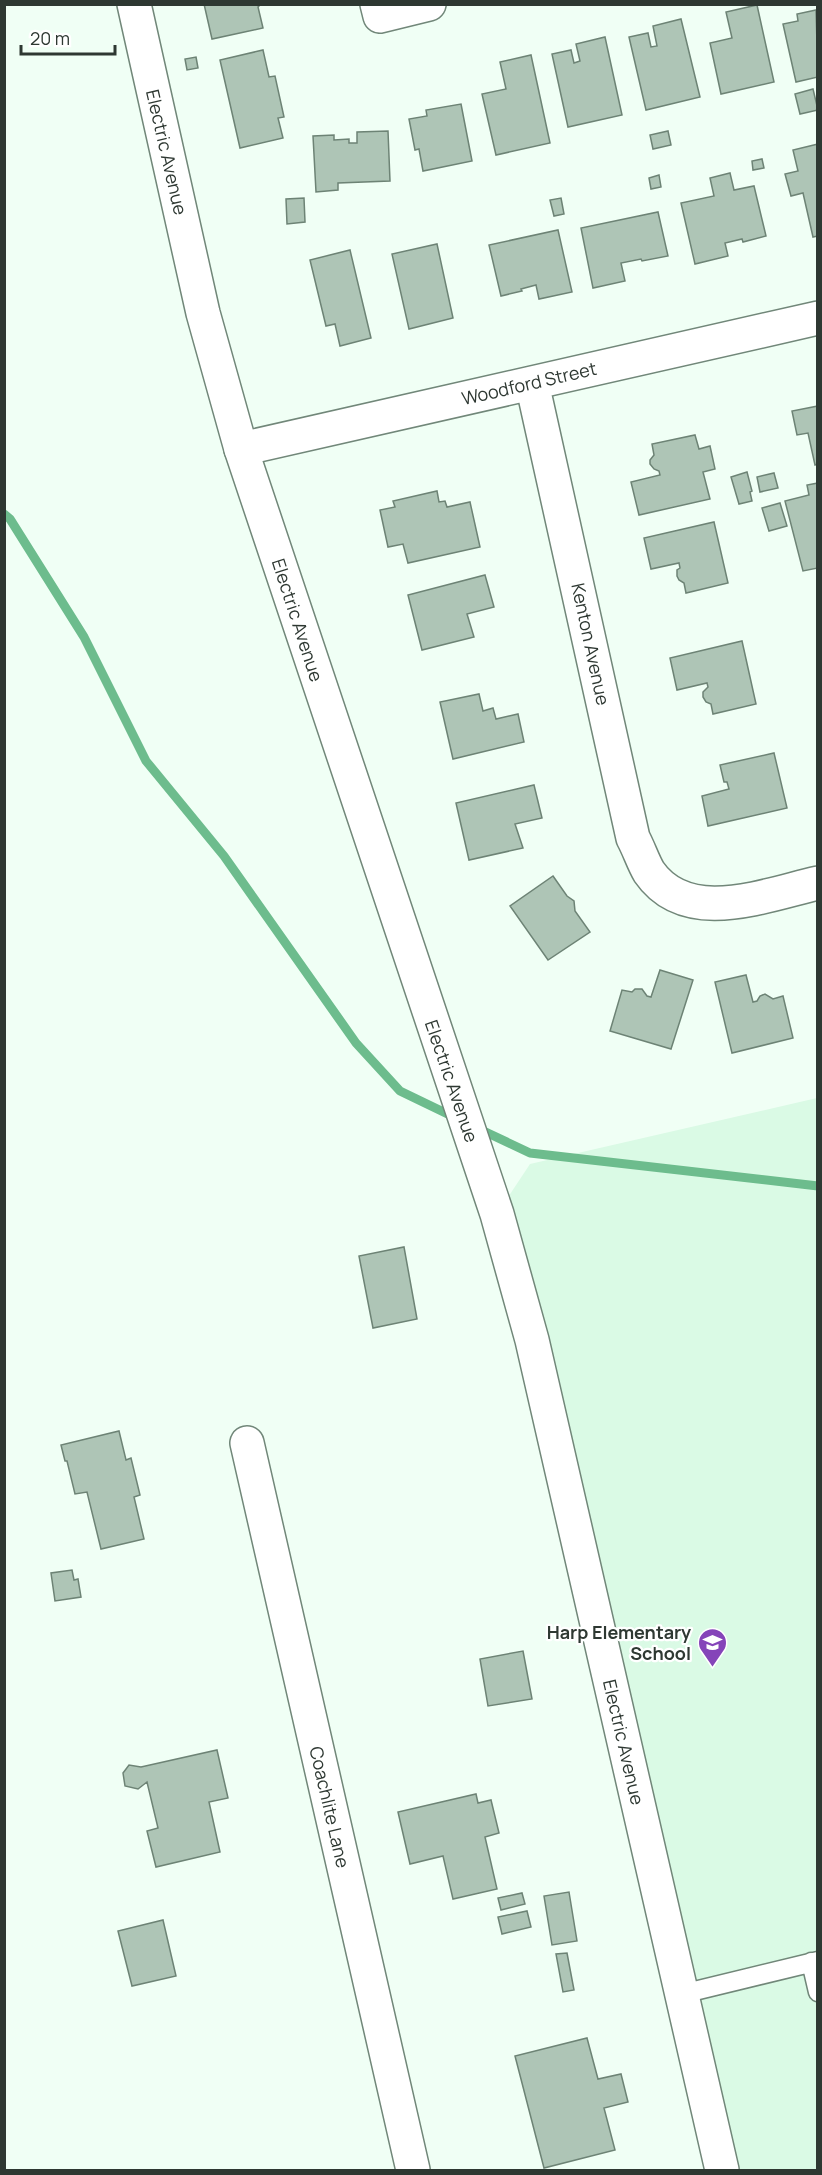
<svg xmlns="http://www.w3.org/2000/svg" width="822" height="2175" font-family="Manrope,sans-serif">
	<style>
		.built { fill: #dafae5 }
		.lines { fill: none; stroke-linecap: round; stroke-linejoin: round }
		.stream { stroke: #6dbc8d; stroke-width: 9 }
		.building { fill: #aec5b6; stroke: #6d8375; stroke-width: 1.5 }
		.service-casing { stroke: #718779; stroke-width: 21 }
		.minor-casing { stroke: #718779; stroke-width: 36 }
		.tertiary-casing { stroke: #718779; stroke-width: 36 }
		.service { stroke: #fff; stroke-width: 18 }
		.minor { stroke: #fff; stroke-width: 33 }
		.tertiary { stroke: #fff; stroke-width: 33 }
		.labels { text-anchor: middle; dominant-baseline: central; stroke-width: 4.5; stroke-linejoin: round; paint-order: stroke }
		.street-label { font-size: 18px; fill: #2e3832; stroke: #fff }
		.poi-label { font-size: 18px; font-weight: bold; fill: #2e3832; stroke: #fff; text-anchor: end }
	</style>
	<rect width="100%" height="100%" fill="#f0fff5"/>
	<path class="built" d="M817,1098V2170H722L497,1214L530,1164Z"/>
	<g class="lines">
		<path class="stream" d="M4,514L10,519L84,637L146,761L224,856L356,1043L400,1091L456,1118
			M477,1128L530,1153L818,1186"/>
	</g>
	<path class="building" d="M204,4H261L258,7L263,28L212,39Z
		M757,5L774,82L721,94L710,43L732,38L726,12Z
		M816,10L818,77L796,82L783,24L798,21L797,14Z
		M681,19L700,97L646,110L629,37L648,33L651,47L657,46L653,26Z
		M605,37L622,115L568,127L552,54L571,50L574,63L580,61L576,44Z
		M263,50L269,77L275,76L284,117L278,118L283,138L240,148L220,60Z
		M531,55L550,143L496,155L482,94L506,89L500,62Z
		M196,57L198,68L187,70L185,59Z
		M813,89L818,110L800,114L795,94Z
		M461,104L472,161L423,171L419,149L415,150L409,119L427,116L426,110Z
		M388,131L390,181L338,183V190L316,192L313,136L334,135V140L349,139V143H357V132Z
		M668,131L671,145L653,149L650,135Z
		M818,144V236L813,237L803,193L791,196L785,174L798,171L793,150Z
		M762,159L764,168L753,170L752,161Z
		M730,173L734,190L754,186L766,236L743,242L742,239L725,243L728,256L695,264L681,203L714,196L710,178Z
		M659,175L661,187L651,189L649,178Z
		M304,198L305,222L287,224L286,199Z
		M561,198L564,214L554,216L550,200Z
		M658,212L668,256L642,261L641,259L621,263L625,281L593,288L581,228Z
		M558,230L572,292L539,299L536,285L521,289L522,291L501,296L489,245Z
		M437,244L453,318L409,329L392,254Z
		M350,250L371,338L340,346L335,324L326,326L310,260Z
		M818,406V464L815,465L808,433L797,435L792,411Z
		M695,435L699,449L710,446L715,469L703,472L710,499L639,515L631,482L660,475L659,471L654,469L650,464V460L654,455L652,444Z
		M747,472L752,491L750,492L752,501L739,504L731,477Z
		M774,473L778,488L760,492L757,477Z
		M818,483V568L803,571L785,501L809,495L807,485Z
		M437,491L439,502L445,501L447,507L470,502L480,547L408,563L403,544L388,547L380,510L395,507L393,501Z
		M780,503L787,526L769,531L762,508Z
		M714,522L728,583L686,593L684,583L679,580L677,576V570L680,568L679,563L651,569L644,538Z
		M485,575L494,607L467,614L474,637L422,650L408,595Z
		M742,641L756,704L713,714L711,704L706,702L703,697V692L708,687L707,683L677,690L670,658Z
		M479,694L483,711L493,708L496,719L518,714L524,742L453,759L440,702Z
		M774,753L787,808L708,826L702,796L729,789L727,782H724L720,765Z
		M534,785L542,818L515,824L523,848L469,860L456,803Z
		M553,876L567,896L574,901L575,911L590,932L548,960L510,906Z
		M660,970L693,980L671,1049L610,1031L622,990L632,992L635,989H642L647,996L651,997Z
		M746,975L753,1002L757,1001L760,996L765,994L773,999L783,996L793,1038L732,1053L715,982Z
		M404,1247L417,1319L373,1328L359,1256Z
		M119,1431L126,1460L131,1458L140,1495L134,1497L144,1539L101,1549L87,1492L75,1494L67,1461H65L61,1445Z
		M72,1570L74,1580L78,1579L81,1597L55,1601L51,1573Z
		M523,1651L532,1699L488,1706L480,1659Z
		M217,1750L228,1798L209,1802L220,1852L156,1867L147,1831L158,1828L147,1782L138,1789L125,1786L123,1773L129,1765L141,1767Z
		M476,1794L478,1803L491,1800L499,1833L485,1837L497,1889L453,1899L443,1856L410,1864L398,1812Z
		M569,1892L577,1941L552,1945L544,1896Z
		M522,1893L525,1904L501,1910L498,1898Z
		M527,1911L531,1927L502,1934L498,1917Z
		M163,1920L176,1976L132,1986L118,1931Z
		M567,1953L574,1990L563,1992L556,1954Z
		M587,2038L598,2079L621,2074L628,2102L604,2108L615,2150L544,2168L515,2056Z"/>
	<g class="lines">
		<defs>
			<path id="service" d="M811,1962L818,1992
				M682,1994L818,1961"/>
			<path id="minor" d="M377,4L380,16L429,4
				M532,383L633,838C639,849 643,862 649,872C687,927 765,895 818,883
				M241,449L818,318
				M247,1443L413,2170"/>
			<path id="tertiary" d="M134,4L203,313L241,449L497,1214L532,1340L722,2170"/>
		</defs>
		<use href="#service" class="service-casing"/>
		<use href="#minor" class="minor-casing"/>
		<use href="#tertiary" class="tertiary-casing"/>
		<use href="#service" class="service"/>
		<use href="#minor" class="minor"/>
		<use href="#tertiary" class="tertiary"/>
	</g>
	<defs>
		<symbol id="school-pin" viewBox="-11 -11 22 30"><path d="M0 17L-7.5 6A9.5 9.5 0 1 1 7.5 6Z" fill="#8544b9" stroke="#fff"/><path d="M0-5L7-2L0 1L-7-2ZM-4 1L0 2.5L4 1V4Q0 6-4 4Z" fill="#fff"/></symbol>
	</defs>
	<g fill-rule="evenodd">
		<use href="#school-pin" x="696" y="1626" width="33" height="45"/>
	</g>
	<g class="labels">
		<g class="street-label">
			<text transform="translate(167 152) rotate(77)">Electric Avenue</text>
			<text transform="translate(529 383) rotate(-13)">Woodford Street</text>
			<text transform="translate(298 620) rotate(72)">Electric Avenue</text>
			<text transform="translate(591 644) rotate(78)">Kenton Avenue</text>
			<text transform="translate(452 1081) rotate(71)">Electric Avenue</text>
			<text transform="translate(624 1742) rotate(77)">Electric Avenue</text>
			<text transform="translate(330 1807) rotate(77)">Coachlite Lane</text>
		</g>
		<g class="poi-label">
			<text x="691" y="1632">Harp Elementary<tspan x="691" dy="21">School</tspan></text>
		</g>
	</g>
	<rect width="822" height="2175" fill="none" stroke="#2e3832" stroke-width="12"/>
	<path d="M21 45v9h94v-9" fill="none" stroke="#2e3832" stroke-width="3"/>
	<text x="30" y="45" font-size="18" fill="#2e3832" stroke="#ffffff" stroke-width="4.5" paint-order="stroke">20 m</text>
</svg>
